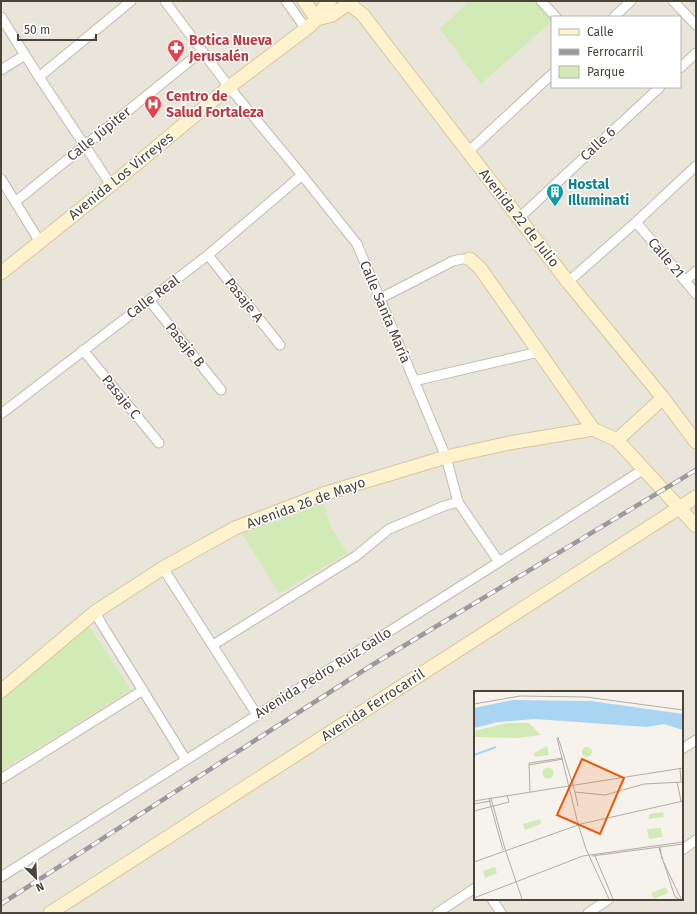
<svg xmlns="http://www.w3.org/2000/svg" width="697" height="914" font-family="'Fira Sans',sans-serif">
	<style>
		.residential { fill: #eae5da; fill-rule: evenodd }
		.green { fill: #d2eab5 }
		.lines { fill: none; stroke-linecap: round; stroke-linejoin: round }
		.street-casing { stroke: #c2bbae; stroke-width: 11 }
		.secondary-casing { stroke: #d6c79b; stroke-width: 15 }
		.street { stroke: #fff; stroke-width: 9 }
		.secondary { stroke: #fff3cd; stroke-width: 13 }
		.rail-casing { stroke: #9a9a9a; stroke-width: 4.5 }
		.rail { stroke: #fff; stroke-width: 3; stroke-dasharray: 9; stroke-linecap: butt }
		.labels { text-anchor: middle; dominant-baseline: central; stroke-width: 3; stroke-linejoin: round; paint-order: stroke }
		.health-label { font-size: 14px; font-weight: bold; fill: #be3a42; stroke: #fff; text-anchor: start }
		.street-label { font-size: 14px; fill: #4b4439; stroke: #fff }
		.culture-label { font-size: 14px; font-weight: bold; fill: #0d838f; stroke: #fff; text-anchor: start }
		.inset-river { fill: none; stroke: #a9d4f2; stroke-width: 2 }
		.inset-road { fill: none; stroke: #b2ada4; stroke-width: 1 }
		.view { fill: #e8590c; fill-opacity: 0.15; stroke: #e8590c; stroke-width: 2 }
		.inset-edge { fill: none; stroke: #4b4439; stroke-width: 2 }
	</style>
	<rect width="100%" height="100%" fill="#f6f3ec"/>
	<path class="residential" d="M1,1H696V913H1ZM552,17H680V87H552ZM475,692H682V899H475Z"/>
	<path class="green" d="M469,1H535L552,19V21L481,84L440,29Z
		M324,503L331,528L348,553L279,593L242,534Z
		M89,626L131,690L1,771V697Z"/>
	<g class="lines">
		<defs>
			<path id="street" d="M165,1L229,87L302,175L357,244L446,457L458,502L499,562
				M286,1L306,29
				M541,1L556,17
				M673,1L696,25
				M1,17L39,77L111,185
				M614,17L631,1
				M680,68L696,53
				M1,70L25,55
				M39,77L131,1
				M468,152L552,74
				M1,179L40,242
				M15,202L202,51
				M519,218L660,87
				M636,222L696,294
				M208,255L280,345
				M685,281L696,271
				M568,282L636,222L696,166
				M379,299L453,261L462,259H470
				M149,300L221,390
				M83,350L159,443
				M414,381L539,352
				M1,414L208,255L302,175
				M163,568L257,715
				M95,612L101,623L186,760
				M213,645L356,556L389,529L444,506L458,502
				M682,749L696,740
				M1,779L143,690
				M682,850L696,840
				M1,877L499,562L644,469
				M492,899L501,913
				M437,913L475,888
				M588,913L609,899"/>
			<path id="secondary" d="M304,1L317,19
				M346,1L363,15L568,282L663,398L696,442
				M317,19L332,15L352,1
				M470,259L480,268L593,429
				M1,273L111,185L229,87L306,29L317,19L324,7L330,1
				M617,440L663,398
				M1,691L95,612L163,568L235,528L323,494L446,457L509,443L593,429L617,440L696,526
				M50,913L696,497"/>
		</defs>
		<use href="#street" class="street-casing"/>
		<use href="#secondary" class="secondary-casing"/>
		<use href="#street" class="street"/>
		<use href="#secondary" class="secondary"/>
		<defs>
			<path id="rail" d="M1,904L372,665L696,470"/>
		</defs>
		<use href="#rail" class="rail-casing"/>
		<use href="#rail" class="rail"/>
	</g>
	<defs>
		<symbol id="pharmacy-pin" viewBox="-11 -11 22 30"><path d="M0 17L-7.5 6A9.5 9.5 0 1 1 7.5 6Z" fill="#e0444e" stroke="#fff"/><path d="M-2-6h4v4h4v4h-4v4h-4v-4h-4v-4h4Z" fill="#fff"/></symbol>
		<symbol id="hospital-pin" viewBox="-11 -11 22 30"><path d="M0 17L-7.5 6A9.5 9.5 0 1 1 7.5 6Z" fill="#e0444e" stroke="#fff"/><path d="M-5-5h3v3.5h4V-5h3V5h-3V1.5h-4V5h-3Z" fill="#fff"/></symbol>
		<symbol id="building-pin" viewBox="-11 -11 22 30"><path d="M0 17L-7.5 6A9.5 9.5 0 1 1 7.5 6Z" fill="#0f9aa8" stroke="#fff"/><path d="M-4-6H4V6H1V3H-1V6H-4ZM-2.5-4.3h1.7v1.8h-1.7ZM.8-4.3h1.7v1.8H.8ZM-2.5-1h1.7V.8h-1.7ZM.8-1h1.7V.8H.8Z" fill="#fff"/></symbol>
	</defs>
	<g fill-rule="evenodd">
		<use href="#pharmacy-pin" x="166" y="38" width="20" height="27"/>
		<use href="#hospital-pin" x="143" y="94" width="20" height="27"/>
		<use href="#building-pin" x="545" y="182" width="20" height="27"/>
	</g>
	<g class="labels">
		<g class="health-label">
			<text x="189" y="40">Botica Nueva<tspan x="189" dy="16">Jerusalén</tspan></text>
			<text x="166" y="96">Centro de<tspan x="166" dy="16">Salud Fortaleza</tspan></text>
		</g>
		<g class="street-label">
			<text transform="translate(99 134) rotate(-39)">Calle Júpiter</text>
			<text transform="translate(598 144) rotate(-43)">Calle 6</text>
			<text transform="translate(121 176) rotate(-39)">Avenida Los Virreyes</text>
			<text transform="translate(519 218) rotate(52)">Avenida 22 de Julio</text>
			<text transform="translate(666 258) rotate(50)">Calle 21</text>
			<text transform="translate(153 297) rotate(-37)">Calle Real</text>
			<text transform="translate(244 300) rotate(51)">Pasaje A</text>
			<text transform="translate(385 312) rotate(67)">Calle Santa María</text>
			<text transform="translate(185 345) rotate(51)">Pasaje B</text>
			<text transform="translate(121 397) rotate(51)">Pasaje C</text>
			<text transform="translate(306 503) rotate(-20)">Avenida 26 de Mayo</text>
			<text transform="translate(323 673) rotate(-32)">Avenida Pedro Ruiz Gallo</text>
			<text transform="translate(373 705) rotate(-33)">Avenida Ferrocarril</text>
		</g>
		<g class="culture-label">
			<text x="568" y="184">Hostal<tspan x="568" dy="16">Illuminati</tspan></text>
		</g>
	</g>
	<g transform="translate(474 691)">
		<rect width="209" height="209" fill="#f6f3ec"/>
		<path d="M33,32H55L67,44L43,47L0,46V40ZM73,55L75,64L61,66L60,62ZM108 61a5 5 0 1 1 10 0a5 5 0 1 1-10 0ZM68.5 82a5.5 5.5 0 1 1 11 0a5.5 5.5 0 1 1-11 0ZM189,121L190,126L174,128L176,123ZM66,128L67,133L51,139L49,133ZM187,137L188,146L175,148L173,138ZM21,176L23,182L11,187L9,180ZM192,196L194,202L180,208L177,202Z" fill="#d2eab5"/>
		<path d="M39,9L117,10L209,23V39L190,33L173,36L61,28L24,31L0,37V17Z" fill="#a9d4f2"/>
		<path class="inset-river" d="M0,64L22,56"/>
		<path class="inset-road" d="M0,13L46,5L112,6L209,19M84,46L101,101L131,104L170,93L209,91M83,47L104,133M55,74L89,68M206,78L207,90M203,91L207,110M56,101L55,72L89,67M101,101L104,115M17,107L31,158M15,108L29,159M0,110L209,77M0,113L17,110M0,120L35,111L33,104M104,133L112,158L135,208M107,133L209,110M186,156L188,168M185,157L201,206L205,208M31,158L48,208M118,165L209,153M121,165L139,208M0,171L107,133M190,172L207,208M0,207L109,165L209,151"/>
		<path class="view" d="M108,68L150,87L126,143L83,124Z"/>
		<rect width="209" height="209" class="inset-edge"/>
	</g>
	<rect width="697" height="914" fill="none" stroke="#4b4439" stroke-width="4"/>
	<rect x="551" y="16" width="130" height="72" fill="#ffffff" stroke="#b7b4b0"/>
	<rect x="559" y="29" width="20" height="6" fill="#fff3cd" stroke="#b7b4b0"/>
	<text x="587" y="36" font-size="12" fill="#4b4439">Calle</text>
	<rect x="559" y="49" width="20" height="6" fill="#9a9a9a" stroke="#b7b4b0"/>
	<text x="587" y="56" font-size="12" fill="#4b4439">Ferrocarril</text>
	<rect x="559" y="66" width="20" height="12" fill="#d2eab5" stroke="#b7b4b0"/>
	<text x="587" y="76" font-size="12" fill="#4b4439">Parque</text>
	<g transform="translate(36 878) rotate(156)" stroke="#ffffff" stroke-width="3" paint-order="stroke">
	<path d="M0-3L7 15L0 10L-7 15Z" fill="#4b4439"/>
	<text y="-6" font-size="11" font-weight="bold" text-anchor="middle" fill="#4b4439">N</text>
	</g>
	<path d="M18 34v6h78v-6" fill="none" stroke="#4b4439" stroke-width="2"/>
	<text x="24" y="34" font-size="12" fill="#4b4439" stroke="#ffffff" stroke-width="3" paint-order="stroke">50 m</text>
</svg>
